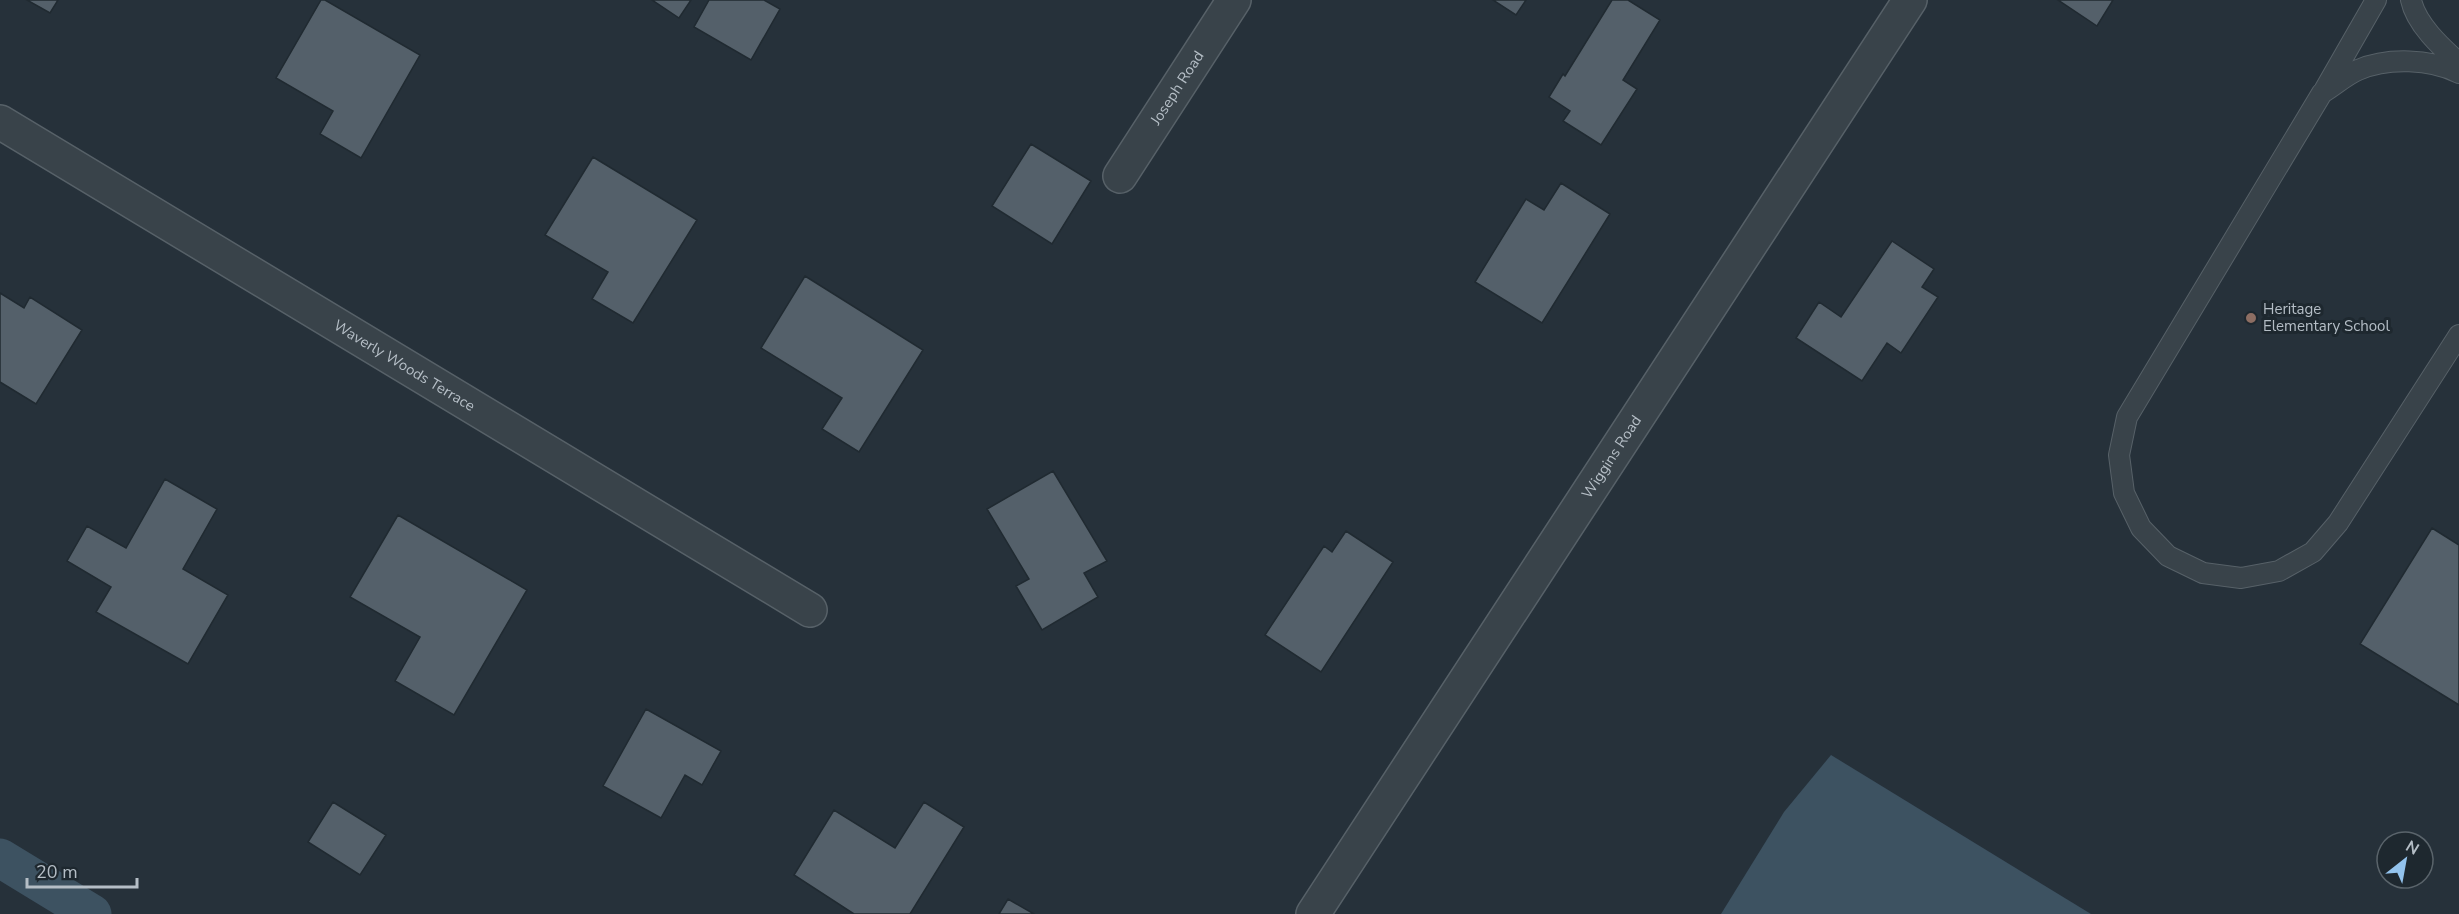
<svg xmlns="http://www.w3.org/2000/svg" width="2459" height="914" font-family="'Nunito Sans',sans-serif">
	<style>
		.water { fill: #3d5261 }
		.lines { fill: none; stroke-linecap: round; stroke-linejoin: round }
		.canal { stroke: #3d5261; stroke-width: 39 }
		.building { fill: #54606a; stroke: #202a31; stroke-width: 1.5 }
		.lane-casing { stroke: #576168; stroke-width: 22 }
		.street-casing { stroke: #576168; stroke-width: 36 }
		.lane { stroke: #39434a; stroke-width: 20 }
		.street { stroke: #39434a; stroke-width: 33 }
		.education-dot { fill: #8d6e63; stroke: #1e282f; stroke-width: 2 }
		.labels { text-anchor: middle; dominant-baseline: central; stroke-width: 6; stroke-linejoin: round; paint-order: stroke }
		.street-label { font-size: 15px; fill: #b5bec6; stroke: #1e282f }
		.poi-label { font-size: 15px; fill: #b5bec6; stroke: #1e282f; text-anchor: start }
	</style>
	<rect width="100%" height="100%" fill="#26313a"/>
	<path class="water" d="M1831,755L2091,914H1721L1784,812Z"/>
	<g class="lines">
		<path class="canal" d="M0,858L92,914"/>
	</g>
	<path class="building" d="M27,0H58L50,13Z
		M321,0H325L420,55L361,158L320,134L333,111L276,78Z
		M652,0H691L679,18Z
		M709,0H764L780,9L751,60L694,27Z
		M1493,0H1526L1516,15Z
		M1612,0H1628L1660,20L1623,80L1637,89L1601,145L1563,121L1570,111L1549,97L1563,74L1565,76Z
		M2058,0H2113L2097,26Z
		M1031,144L1091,181L1052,244L992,206Z
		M593,157L697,220L633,323L592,299L608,272L545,235Z
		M1561,183L1610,214L1542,323L1475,282L1526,199L1544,210Z
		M1892,241L1934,269L1922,287L1938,297L1901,353L1887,343L1862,381L1796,338L1819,302L1841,317Z
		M805,276L923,350L859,452L822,429L842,398L761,348Z
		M0,293L24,308L30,297L82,330L36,404L0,382Z
		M1053,471L1107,561L1084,573L1098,597L1042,630L1016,586L1029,579L987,509Z
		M165,479L217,509L183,569L228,595L188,664L96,612L111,587L67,561L87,526L126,548Z
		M398,515L527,590L454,715L395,681L420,637L350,597Z
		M2432,528L2459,545V705L2360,644Z
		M1346,531L1393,562L1321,672L1265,635L1324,546L1332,552Z
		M646,709L721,751L702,785L685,775L661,818L603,786Z
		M333,802L386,835L360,875L308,842Z
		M924,802L964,827L910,914H854L794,875L834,810L895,848Z
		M1008,899L1034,914H999Z"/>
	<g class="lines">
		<defs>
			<path id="lane" d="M2411,0C2416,24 2441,47 2459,63
				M2459,73C2431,59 2388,57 2358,70C2346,75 2334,86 2322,93L2127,417L2119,455L2124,493L2141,528L2168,556L2203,573L2241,578L2279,571L2313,552L2338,523L2459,335
				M2325,89L2376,0"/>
			<g id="street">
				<path id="s1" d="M0,122L810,610"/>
				<path id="s2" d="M1120,176L1234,0"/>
				<path id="s3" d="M1313,914L1910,0"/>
			</g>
		</defs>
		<use href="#lane" class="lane-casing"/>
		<use href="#street" class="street-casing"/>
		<use href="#lane" class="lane"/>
		<use href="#street" class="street"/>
	</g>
	<circle class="education-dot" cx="2251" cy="318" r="6"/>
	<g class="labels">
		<g class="street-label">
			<text stroke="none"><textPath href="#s2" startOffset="105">Joseph Road</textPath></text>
			<text stroke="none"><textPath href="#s1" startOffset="472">Waverly Woods Terrace</textPath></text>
			<text stroke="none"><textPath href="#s3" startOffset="546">Wiggins Road</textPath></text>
		</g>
		<g class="poi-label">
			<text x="2263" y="309">Heritage<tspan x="2263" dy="17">Elementary School</tspan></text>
		</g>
	</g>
	<g transform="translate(2405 860) rotate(31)"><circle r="28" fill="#1e282f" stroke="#5a646b" stroke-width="1.5"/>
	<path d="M0-4.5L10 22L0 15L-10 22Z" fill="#93c3ed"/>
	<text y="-9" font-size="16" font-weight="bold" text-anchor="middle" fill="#b5bec6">N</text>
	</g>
	<path d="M27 878v9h110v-9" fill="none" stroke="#b5bec6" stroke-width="3"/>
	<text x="36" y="878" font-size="18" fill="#b5bec6" stroke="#1e282f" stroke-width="4.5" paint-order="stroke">20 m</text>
</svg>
